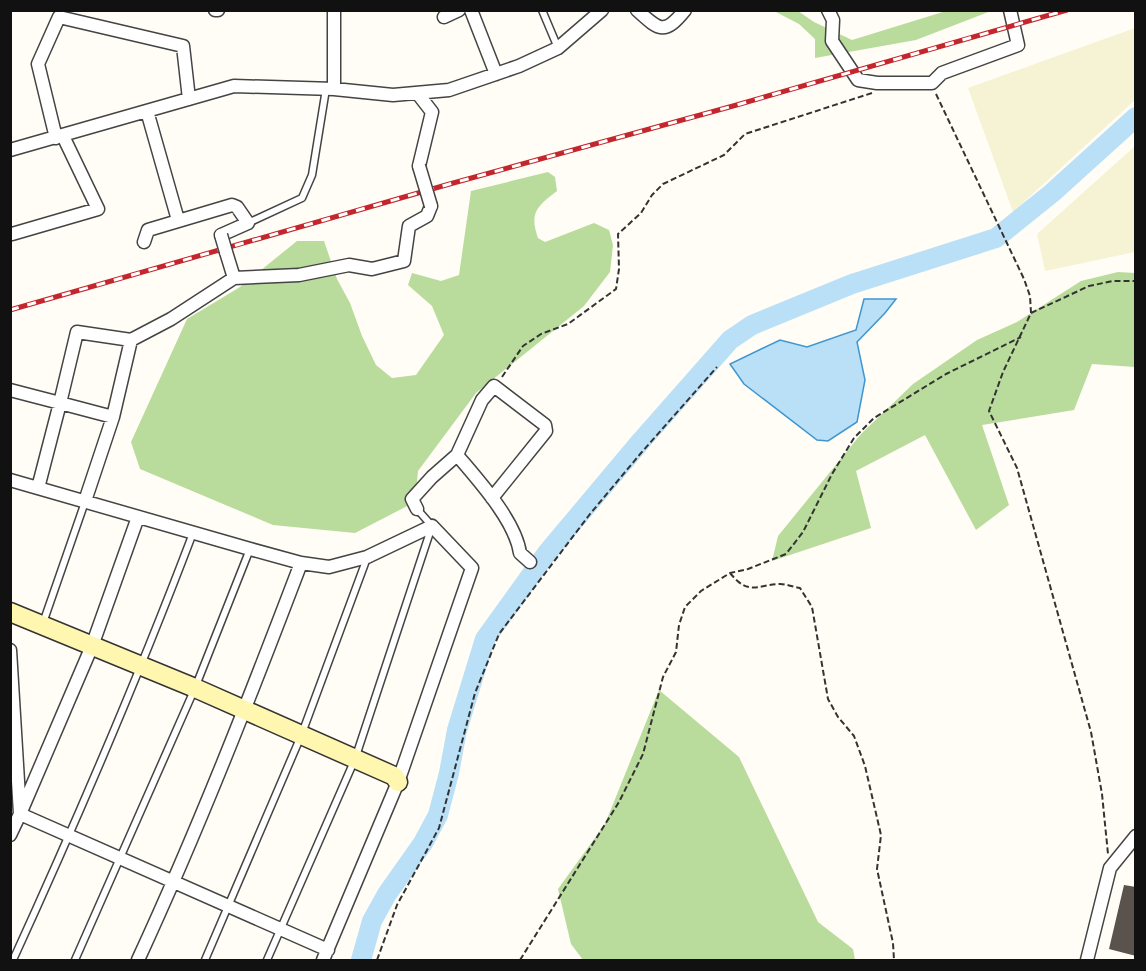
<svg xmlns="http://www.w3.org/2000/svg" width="1146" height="971" font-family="'Noto Serif',serif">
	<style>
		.farmland { fill: #f6f3d4 }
		.forest { fill: #b9dc9c }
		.water { fill: #b9e0f7; stroke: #3f96cf; stroke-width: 1.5 }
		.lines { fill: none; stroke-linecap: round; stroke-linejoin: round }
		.river { stroke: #b9e0f7; stroke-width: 20 }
		.building { fill: #5a524d }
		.lane-casing { stroke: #444; stroke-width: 9 }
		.street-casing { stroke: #444; stroke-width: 15 }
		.secondary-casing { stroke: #333; stroke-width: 21 }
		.path { stroke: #333; stroke-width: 2; stroke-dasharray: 6 3; stroke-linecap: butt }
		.lane { stroke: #fff; stroke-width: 6 }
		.street { stroke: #fff; stroke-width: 12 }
		.secondary { stroke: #fff6b0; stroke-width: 18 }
		.rail-casing { stroke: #c4262e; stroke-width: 5 }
		.rail { stroke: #fff; stroke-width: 3; stroke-dasharray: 9; stroke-linecap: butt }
		.street-bridge-casing { stroke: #444; stroke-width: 15; stroke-linecap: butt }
		.street-bridge { stroke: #fff; stroke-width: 12 }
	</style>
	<rect width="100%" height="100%" fill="#fffdf5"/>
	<path class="farmland" d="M1135,28V100L1013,212L968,88Z
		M1135,146V252L1045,271L1037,234Z"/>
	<path class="forest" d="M774,11H798L814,22L852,40L946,11H991L916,40L815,58V39L799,24Z
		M548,172L555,177L557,191C537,206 529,213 538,238L545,242L594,223L609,230L613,245L610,272L584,306L476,393L418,471L415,502L355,533L273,525L140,469L131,442L187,319L240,287L297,241H324L337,279L350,303L362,336L376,365L392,378L416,375L444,335L432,306L408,285L412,273L441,281L459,275L471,191Z
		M1118,272L1135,273V367L1092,364L1074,410L982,425L1009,505L976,530L925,435L856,471L871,528L772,561L778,536L861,434L913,384L977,340L1017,322L1081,281Z
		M659,690L739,757L818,922L853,949L855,960H583L571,944L558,889L605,824Z"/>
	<path class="water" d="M864,299H896L885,313L857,342L865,380L857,422L828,441L817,440L744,384L730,364L780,340L807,347L856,330Z"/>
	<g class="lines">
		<path class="river" d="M361,960L372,921L387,894L423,843L438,815L449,773L457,730L485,639L547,553L641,441L730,340L752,325L852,284L996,238L1052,193L1136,117"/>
	</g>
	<path class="building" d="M1124,885L1136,887V956L1109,949Z"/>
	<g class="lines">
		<defs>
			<path id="lane" d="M542,10L558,48
				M248,223L302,198L312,175L326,89
				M43,623L85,502
				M13,960C77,820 138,678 193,533
				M75,960L195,688L250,549
				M205,960L301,736L367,558
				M267,960L355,759L432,526L417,509"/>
			<path id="street" d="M215,10H218
				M471,10L496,74
				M637,10C659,30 664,36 685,10
				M828,10L833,20L832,41L858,80L877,83H932L942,73L1018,45L1010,10
				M444,17L459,10
				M334,89V10
				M418,94L432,112L419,166
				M147,111L178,220
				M56,138L38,64L59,17L183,46L189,99
				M10,150L234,86L334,89L393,95L449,90L519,66L558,48L602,10
				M12,234L98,209L63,136
				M144,242L148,230L232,205L237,207L248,223L221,235
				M226,252L234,278
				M10,390L60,403L77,332L131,340L171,319L234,278L299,275L349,265L372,269L404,261L409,226L427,216L431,206
				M457,455C478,480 515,520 520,553L530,562
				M10,480L250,549L301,563L329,567L367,557L432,526L472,568L398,782L323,960
				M38,488L60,403L113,417
				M85,501L113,417L131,340
				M417,509L412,499L432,477L457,455L482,400L494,386L545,425L546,431L492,498
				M138,517L92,646L20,814L328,950
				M10,650L20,814L10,835
				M138,960C198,830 250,697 301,563
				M1087,960L1110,868L1136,836"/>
			<path id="secondary" d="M10,612L195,688L394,776L398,782"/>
		</defs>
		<use href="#lane" class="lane-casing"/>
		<use href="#street" class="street-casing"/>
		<use href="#secondary" class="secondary-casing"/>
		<path class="path" d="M936,94L1024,279L1030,296L1031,313L1003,372L989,411L1017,468L1091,732L1102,794L1108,854
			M1031,313L1089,286L1113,281H1136
			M502,377L523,346L541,334L568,324L616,289L619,269L618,234L641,213L652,195L663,184L724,155L745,134L872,93
			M730,573C749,596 756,585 780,584C786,584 793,587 800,588L812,607L828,699L838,717L854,736L865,766L881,835L877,869L893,943L894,960
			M377,960L397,905L439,828L475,693L499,634L590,514L641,453L717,367
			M520,960L619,802L643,754L663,677L676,652L679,625L685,607L701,591L730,573L748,569L786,554L803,532L832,474L854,438L874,418L946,374L1021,337"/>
		<use href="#lane" class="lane"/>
		<use href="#street" class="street"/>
		<use href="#secondary" class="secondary"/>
		<defs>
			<path id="rail" d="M10,310L446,185L733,106L1067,10"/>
		</defs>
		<use href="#rail" class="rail-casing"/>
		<use href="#rail" class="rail"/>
		<defs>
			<path id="street-bridge" d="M419,166L431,206
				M221,235L226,252"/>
		</defs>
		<use href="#street-bridge" class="street-bridge-casing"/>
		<use href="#street-bridge" class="street-bridge"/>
	</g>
	<rect width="1146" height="971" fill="none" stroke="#111111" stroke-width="24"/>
</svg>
